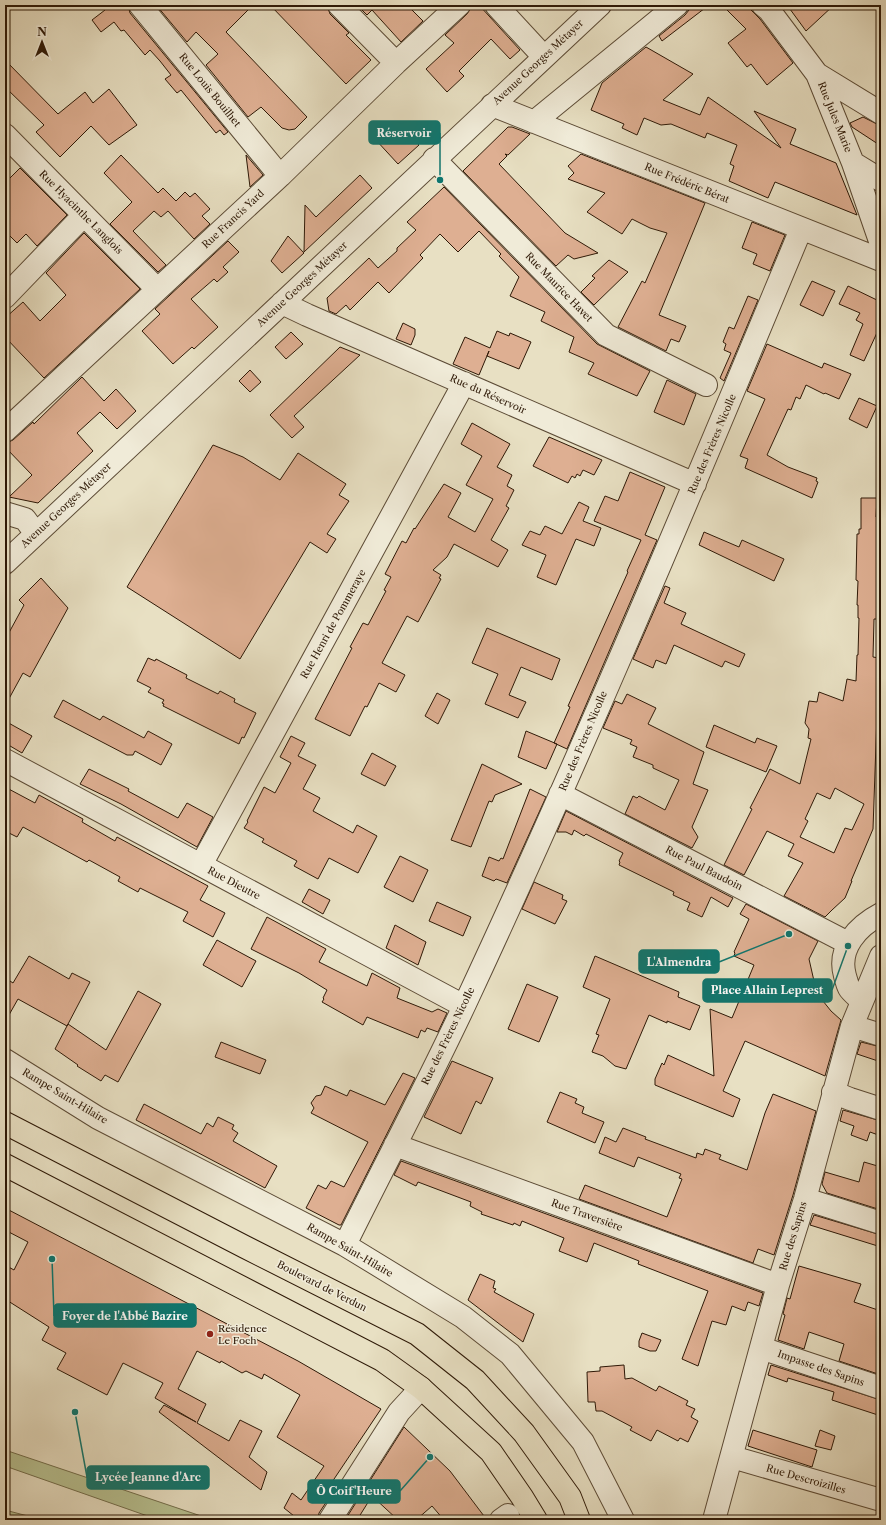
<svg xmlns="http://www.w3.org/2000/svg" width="886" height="1525" font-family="'Libre Caslon Text',serif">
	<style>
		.green { fill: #b8c292; stroke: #736e4c }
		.building { fill: #deaf92; stroke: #2e1907; fill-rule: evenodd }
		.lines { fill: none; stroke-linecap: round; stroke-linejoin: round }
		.minor-casing { stroke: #5c4b36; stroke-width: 24 }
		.major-casing { stroke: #2e1907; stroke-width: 24 }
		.minor { stroke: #f0ebd8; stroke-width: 22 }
		.major { stroke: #e8e0c3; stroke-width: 22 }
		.poi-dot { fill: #8f2418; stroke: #f0ebd8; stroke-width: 1.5 }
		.labels { text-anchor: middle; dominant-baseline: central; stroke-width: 3; stroke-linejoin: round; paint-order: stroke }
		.street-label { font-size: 10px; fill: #2e1907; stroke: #f0ebd8 }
		.poi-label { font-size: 10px; fill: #2e1907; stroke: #f0ebd8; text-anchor: start }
		.leader { fill: none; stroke: #0f766e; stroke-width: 1.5 }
		.callout-dot { fill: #0f766e; stroke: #f0ebd8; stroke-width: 1.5 }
		.callout { fill: #0f766e; stroke: #0f766e; stroke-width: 1.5 }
		.callout-label { font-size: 11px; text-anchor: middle; font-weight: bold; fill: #fff }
	</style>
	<rect width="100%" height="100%" fill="#e8e0c3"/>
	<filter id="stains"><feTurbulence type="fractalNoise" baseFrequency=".005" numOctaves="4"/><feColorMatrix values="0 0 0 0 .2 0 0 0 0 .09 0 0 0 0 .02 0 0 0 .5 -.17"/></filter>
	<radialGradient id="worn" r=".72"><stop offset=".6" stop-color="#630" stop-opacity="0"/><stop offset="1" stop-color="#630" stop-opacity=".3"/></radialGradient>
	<path class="green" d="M5,1450L213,1520H159L5,1466Z
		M5,1510L43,1520H5Z"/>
	<path class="building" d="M101,5H128L130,13L228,132L224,135L220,130L216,133L181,90L177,93L165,79L171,75L160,61L150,50L145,55L124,30L121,31L114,22L101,32L92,20L105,10Z
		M158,5H253L226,32L307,117L295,129L289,130L282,128L261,107L248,117L206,65L218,54L196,32L187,42L157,6Z
		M270,5H327L330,14L349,33L346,35L371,60L346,84Z
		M357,5H407L423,21L401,42L372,10L367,15Z
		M473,5H479L520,50L510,59L491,39L459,71L464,76L447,92L426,69L454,43L445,35L467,14Z
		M689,5H709L662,41L659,36L685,15L689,10Z
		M722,5H746L760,19L793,63L767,85L751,64L747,67L728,43L746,29Z
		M787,5H834L806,31Z
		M646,47L693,74L663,100L700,115L708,97L781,148L754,111L796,129L790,144L836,163L857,215L775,182L768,198L729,181L734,166L730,164L737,145L707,133L705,138L671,124L661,125L644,118L637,135L622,128L624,124L591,110L602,83Z
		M5,60L58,114L85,92L93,103L109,89L137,125L109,145L91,126L60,157L36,132L44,125L5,87Z
		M863,117L881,126V146L852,127L850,123Z
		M388,127L398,137L406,130L419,145L398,164L375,139Z
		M508,127H512L530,134L508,155L505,154L507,156L499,164L565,233L598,253L574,259L568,255L556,266L463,171Z
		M581,154L705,203L659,315L686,326L679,342L671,339L666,351L618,327L642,281L645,283L667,233L650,228L632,219L622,234L587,212L605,193L568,179L574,173L568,166Z
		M121,155L158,193L163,188L176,201L185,192L190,197L195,193L210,209L202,216L210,224L194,239L168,211L161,217L154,211L133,231L166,265L158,272L110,224L132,202L104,173Z
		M246,155L263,175L250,187Z
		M20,168L67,215L37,246L26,234L17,243L5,231V183Z
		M360,175L372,188L304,252L305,205L316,217Z
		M444,187L597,344L650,371L637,396L588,374L594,363L569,352L574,337L541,321L545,312L510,296L519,277L499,256L501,254L479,231L458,252L440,234L420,255L423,258L389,293L378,282L350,310L346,305L336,314L329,311L327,298L369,258L378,268L397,251V248L416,230L407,222Z
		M752,222L785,235L770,271L753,264L757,254L742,248Z
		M84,233L140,289L44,378L5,337V318L23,302L40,321L66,295L46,273Z
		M288,236L304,253L282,273L271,261Z
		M228,241L239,252L223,267L228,272L217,282L214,279L191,299L218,327L194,349L192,347L173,364L142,331L160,314L155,309Z
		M609,260L628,272L594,305L581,292L595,278L592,276Z
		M812,281L835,291L823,316L800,305Z
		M848,286L881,302V324L864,361L850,355L863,324L856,320L860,313L839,304Z
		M748,296L758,300L724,381L720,378L731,353L724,350L726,344L723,342L729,327L734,329Z
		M403,323L415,329V335L411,345L396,339Z
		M497,331L509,336L510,333L531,342L519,369L487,356L489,351L479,375L453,364L465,337L490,348Z
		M291,332L303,344L286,359L275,347Z
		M767,344L822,368L824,363L851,374L839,399L825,393L824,394L806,385L800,399L796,397L791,410L788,409L767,455L788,467L817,478L816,481L818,482L812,498L745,468L748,459L740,456L765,399L747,391Z
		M340,347L360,355L294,416L304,427L292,438L270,415Z
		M250,370L261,382L250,392L239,381Z
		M82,377L104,401L116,389L136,411L117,429L100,412L77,433L93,451L38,503L9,497L32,475L5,447V443L13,440L33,422L34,424Z
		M667,380L696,394L684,425L654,412Z
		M859,398L877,406L867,428L849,419Z
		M472,423L510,444L497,467L512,475L507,486L514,490L506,506L509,508L491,540L508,550L498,567L454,544L447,557L433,570L441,575L439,578L441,579L418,622L407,616L382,663L405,675L396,692L379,683L367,707L365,706L350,736L315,719L352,648L350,647L363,623L368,625L386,591L384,590L391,577L385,574L402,541L406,543L414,528L415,529L444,484L461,493L448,517L475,532L493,499L466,485L482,456L461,444Z
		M549,437L602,460L594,475L583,470L580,476L577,474L575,478L572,476L568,483L533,466Z
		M213,445L243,457L280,480L298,453L346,484L339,495L349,501L327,534L336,539L327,553L310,542L240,659L127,587Z
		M630,472L665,487L645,535L657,540L567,749L554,743L570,707L568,706L628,572L627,571L641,540L594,521L605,496L618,501Z
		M861,498H877L876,517H881L880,619H874L873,657L879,658L873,829L851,881H852L845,898L832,910L825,917L784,896L803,863L788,856L794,844L767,831L744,875L724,865L752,809L750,808L770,769L800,784L811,739L808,738L809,729L805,723L809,701L817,702L819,692L843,701L847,679L856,681L857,655H858L859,618H858V605H857L858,581L856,580L857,534H859V529H861ZM835,788L864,804L852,830L845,828L834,853L800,837L808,821L805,819L817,793L830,799Z
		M579,502L589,507L583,521L601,528L594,546L576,539L556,585L537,577L546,555L522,545L530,531L540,535L545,526L562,534Z
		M704,532L739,547L742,540L784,559L774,581L699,545Z
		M41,578L68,608L30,677L23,673L5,706V640L24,605L19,600Z
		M665,586L670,588L664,603L686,613L681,624L745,654L739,667L725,661L722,667L674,645L666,664L656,660L653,668L633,659Z
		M487,628L560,659L552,680L521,667L509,695L526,702L518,718L485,704L498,674L472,663Z
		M148,658L155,661L156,659L187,675L186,678L218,694L220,691L235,699L234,702L256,713L244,738L242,737L239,744L163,706L164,704L162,703L164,700L148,692L151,688L137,681Z
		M437,693L450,700L438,724L425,716Z
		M627,694L656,708L648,724L704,752L693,784L708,790L692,827L698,837L692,848L625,814L633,796L637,798L639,796L665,810L679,780L653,768V765L633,757L637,747L630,744L632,740L603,728L615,701L622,704Z
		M63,700L100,720L103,716L144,738L148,731L172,744L161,765L135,751L133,755H127L54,717Z
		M5,721L32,736L22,753L5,743Z
		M714,725L755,743L757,738L777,746L766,772L706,747Z
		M526,731L557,744L546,769L518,757Z
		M291,736L305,743L298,756L316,765L303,789L320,798L313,811L353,833L357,825L377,836L358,873L329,858L318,879L294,866L297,861L262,842L264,839L244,828L248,822L247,821L264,787L275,793L291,763L280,757Z
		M372,753L396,766L385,786L361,774Z
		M482,764L522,784L495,795L492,802L489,801L471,847L451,840Z
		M89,769L129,789L128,791L178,818L187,803L213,817L197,847L121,804L80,784Z
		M5,787L35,803L39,795L83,819L82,822L115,841L117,837L208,886L200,900L225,913L213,937L183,921L188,912L140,888L138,892L118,881L120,877L89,860L87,862L23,827L17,837L5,831Z
		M530,789L546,797L507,883L496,879L494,881L482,876L489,857L499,861L501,858L503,859Z
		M566,811L733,898L728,907L711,897L702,917L687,910L690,903L673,895L674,892L619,865L620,862L619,861L623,853L586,834L584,836L574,830L572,835L566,832H557Z
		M400,856L428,870L413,902L384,887Z
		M534,882L563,895L562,899L567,901L555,924L522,909Z
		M309,889L330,900L323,914L302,902Z
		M437,902L471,917L463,936L429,921Z
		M746,904L818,941L809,959L814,981L823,1001L831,1011L841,1020L825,1076L745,1041L723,1091L740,1099L733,1117L655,1085V1079L662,1063L664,1065L668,1055L714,1076L710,1009L732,1018L754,965L734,956L735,953L734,952L749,919L740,914Z
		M267,917L326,949L319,962L367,986L372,973L400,988L397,998L432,1012L438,1009L447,1013L438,1032L427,1028L425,1032L421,1030L418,1038L367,1017L363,1025L322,1002L324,999L323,998L327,990L299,973L251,949Z
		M395,925L426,942L418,965L386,948Z
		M217,940L256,961L242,987L203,965Z
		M29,956L69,979L72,973L90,982L67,1026L18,999L5,1022V990L10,981L13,983Z
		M595,956L679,992L678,997L700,1006L690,1030L667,1021V1023L649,1015L626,1069L615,1066L603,1056L592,1052L599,1035L596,1034L610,999L583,987Z
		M527,984L558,997L539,1042L508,1029Z
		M138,991L161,1004L118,1082L105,1075L101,1081L77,1066L78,1065L55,1049L68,1024L106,1050Z
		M221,1042L266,1060L260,1074L215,1057Z
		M861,1042L881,1047V1062L857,1054Z
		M452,1061L493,1078L481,1104L476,1101L461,1134L424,1117Z
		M403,1073L415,1078L341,1225H339L306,1208L318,1185L326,1189L331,1181L344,1187L368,1142L311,1113L314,1108L311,1103L316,1096L321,1095L325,1086L347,1096L350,1090L385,1105Z
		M560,1092L577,1099L575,1103L584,1107L582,1113L604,1122L595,1143L547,1122Z
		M773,1094L816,1111L793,1195L774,1255L758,1249L753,1263L579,1199L585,1185L667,1217L682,1179L679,1178L681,1174L638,1157L634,1167L599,1153L605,1137L616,1142L623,1128L646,1137L645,1139L696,1158L697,1153L703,1155L705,1149L721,1155L719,1159L747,1170L765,1113Z
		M144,1104L201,1134L207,1123L213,1127L218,1117L234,1125L232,1129L238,1133L233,1141L277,1166L265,1188L136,1120Z
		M843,1110L881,1121V1136L870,1132L867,1141L851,1135L854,1126L840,1121Z
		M401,1161L763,1293L759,1306L748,1302L745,1311L732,1306L726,1325L712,1321L698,1366L682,1359L708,1291L638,1264L639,1261L594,1243L587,1262L559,1251L564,1238L522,1221L520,1226L514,1223L513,1225L481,1214L482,1212L470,1206L471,1202L418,1182L416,1186L394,1175Z
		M864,1162L881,1167V1210L827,1193L822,1184L825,1172L859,1182Z
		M5,1208L298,1361L381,1409L326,1491L331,1495L319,1513L318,1520H299L284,1508L292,1493L301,1500L324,1466L277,1437L300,1395L264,1374L262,1379L246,1371L242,1373L221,1361L220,1363L197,1351L178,1389L206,1404L197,1423L229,1441L240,1420L262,1431L249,1457L267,1472L261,1490L159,1412L164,1405L196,1422L155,1398L163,1383L123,1363L107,1395L57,1369L66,1353L42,1340L49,1327L5,1299V1265L14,1270L28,1242L5,1230Z
		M814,1215L881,1235V1247L810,1225Z
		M799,1266L861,1284L854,1302L881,1311V1375L839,1361L844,1344L809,1332L804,1349L778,1340L785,1315L783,1314L787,1298L790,1299Z
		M480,1274L495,1281L493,1288L496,1289L494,1292L534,1314L523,1342L468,1300Z
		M642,1333L661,1340L656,1351H650L639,1347V1341Z
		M624,1365L625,1379L632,1378L656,1391L659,1386L688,1401L686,1405L695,1409L691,1417L698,1421L688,1442L680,1438L678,1441L657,1430L651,1441L630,1430L632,1427L602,1411H596L595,1402H588L587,1372L600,1371V1367Z
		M771,1365L881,1400V1416L832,1400L834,1392L788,1378L787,1382L768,1375Z
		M404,1427L450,1471L487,1520H444L432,1506L416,1520H398L372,1496L357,1520H345Z
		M753,1430L817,1450L812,1467L748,1446Z
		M820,1430L835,1436L831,1450L815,1446Z"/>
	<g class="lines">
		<defs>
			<path id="minor" d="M140,5L280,176
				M339,5L396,63
				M496,5L544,57
				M763,5L769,10L817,74L853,163L881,244
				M817,74L881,113
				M492,105L881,260
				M534,122L677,5
				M5,135L157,289
				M434,159L606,335L706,385
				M853,163L881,180
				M5,297L84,215
				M282,303L307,315L695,484
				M5,431L280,176L396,63L459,5
				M5,513L25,519L36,534
				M5,563L600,5
				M5,760L464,1006
				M560,794L848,943
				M201,865L464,383
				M862,1001C858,997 851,992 849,988C847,984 846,979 845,976C837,948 858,926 881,914
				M852,1026L881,1035
				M5,1060L98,1118L345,1245L463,1317L510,1354L583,1442L623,1520
				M833,1092L850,1099L881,1109
				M395,1145L778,1285
				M805,1199L881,1223
				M345,1245C385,1164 427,1085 465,1004C584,749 693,489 801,229
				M761,1348L881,1388
				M732,1457L881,1500
				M330,1520L399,1412L421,1388
				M501,1520L508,1515
				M714,1520L778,1285L805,1199L852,1026L881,956"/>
			<path id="major" d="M5,1123L245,1247L417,1334L475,1380L524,1433L570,1497L579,1520
				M5,1165L382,1360L421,1388L491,1452L522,1497L536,1520"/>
		</defs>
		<use href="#minor" class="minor-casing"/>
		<use href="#major" class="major-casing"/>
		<use href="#minor" class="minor"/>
		<use href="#major" class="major"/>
	</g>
	<circle class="poi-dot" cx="210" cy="1334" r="4"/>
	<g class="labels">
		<g class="street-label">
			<text transform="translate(538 62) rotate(-43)">Avenue Georges Métayer</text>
			<text transform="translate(210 90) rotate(51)">Rue Louis Bouilhet</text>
			<text transform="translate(835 117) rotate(68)">Rue Jules Marie</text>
			<text transform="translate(687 183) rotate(22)">Rue Frédéric Bérat</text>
			<text transform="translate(81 212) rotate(45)">Rue Hyacinthe Langlois</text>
			<text transform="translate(233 219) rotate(-43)">Rue Francis Yard</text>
			<text transform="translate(302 284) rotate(-43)">Avenue Georges Métayer</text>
			<text transform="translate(559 287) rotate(46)">Rue Maurice Havet</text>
			<text transform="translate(488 394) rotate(24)">Rue du Réservoir</text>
			<text transform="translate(712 444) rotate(-67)">Rue des Frères Nicolle</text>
			<text transform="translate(66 505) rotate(-43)">Avenue Georges Métayer</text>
			<text transform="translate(333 624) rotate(-61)">Rue Henri de Pommeraye</text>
			<text transform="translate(583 741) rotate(-67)">Rue des Frères Nicolle</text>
			<text transform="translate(704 868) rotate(27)">Rue Paul Baudoin</text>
			<text transform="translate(234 883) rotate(28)">Rue Dieutre</text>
			<text transform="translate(448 1036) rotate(-64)">Rue des Frères Nicolle</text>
			<text transform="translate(65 1096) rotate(31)">Rampe Saint-Hilaire</text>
			<text transform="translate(587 1215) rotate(20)">Rue Traversière</text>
			<text transform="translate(793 1236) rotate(-73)">Rue des Sapins</text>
			<text transform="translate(350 1250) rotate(30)">Rampe Saint-Hilaire</text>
			<text transform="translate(322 1286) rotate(27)">Boulevard de Verdun</text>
			<text transform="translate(821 1368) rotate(19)">Impasse des Sapins</text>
			<text transform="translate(806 1479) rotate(16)">Rue Descroizilles</text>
		</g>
		<g class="poi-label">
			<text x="218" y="1328">Résidence<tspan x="218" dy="12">Le Foch</tspan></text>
		</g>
	</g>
	<path class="leader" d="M440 180L440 133M789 934L719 962M848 946L832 990M52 1259L54 1316M75 1412L87 1477M430 1457L400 1491"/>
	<g class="callout-dot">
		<circle cx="440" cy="180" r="4"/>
		<circle cx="789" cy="934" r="4"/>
		<circle cx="848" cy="946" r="4"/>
		<circle cx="52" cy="1259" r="4"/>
		<circle cx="75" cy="1412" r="4"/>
		<circle cx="430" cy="1457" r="4"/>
	</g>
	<g class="callout">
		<rect x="369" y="121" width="71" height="23" rx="4"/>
		<rect x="639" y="950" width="80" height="23" rx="4"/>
		<rect x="703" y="979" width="129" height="23" rx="4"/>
		<rect x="54" y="1304" width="142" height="23" rx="4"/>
		<rect x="87" y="1466" width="122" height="23" rx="4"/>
		<rect x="308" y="1480" width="92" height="23" rx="4"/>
	</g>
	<g class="callout-label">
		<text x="404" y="137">Réservoir</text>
		<text x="679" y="966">L'Almendra</text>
		<text x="767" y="994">Place Allain Leprest</text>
		<text x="125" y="1320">Foyer de l'Abbé Bazire</text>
		<text x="148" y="1481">Lycée Jeanne d'Arc</text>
		<text x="354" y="1495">Ô Coif'Heure</text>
	</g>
	<rect width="886" height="1525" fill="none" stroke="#e8e0c3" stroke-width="20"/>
	<rect x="6" y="6" width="874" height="1513" fill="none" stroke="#2e1907" stroke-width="2"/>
	<rect x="10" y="10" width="866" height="1505" fill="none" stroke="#2e1907"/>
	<g transform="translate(42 42)" stroke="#f0ebd8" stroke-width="3" paint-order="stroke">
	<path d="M0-3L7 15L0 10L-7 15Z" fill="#2e1907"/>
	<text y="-6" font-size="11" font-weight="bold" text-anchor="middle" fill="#2e1907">N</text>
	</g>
	<rect width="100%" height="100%" filter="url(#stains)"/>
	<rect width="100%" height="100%" fill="url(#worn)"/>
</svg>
